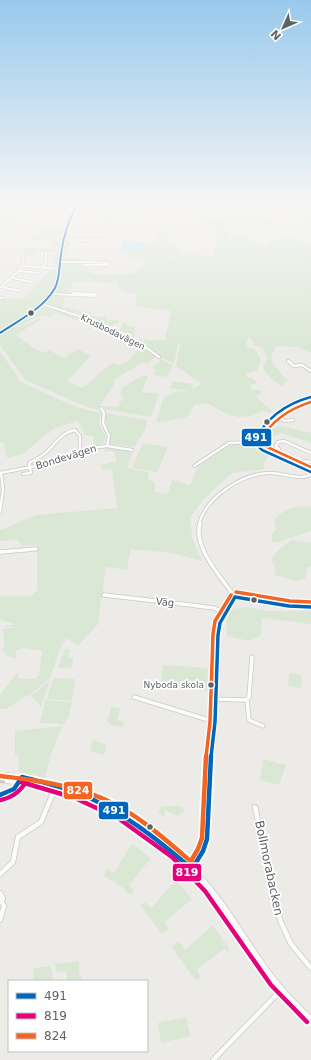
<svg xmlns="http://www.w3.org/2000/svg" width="311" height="1060" font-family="'DejaVu Sans',sans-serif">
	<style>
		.green { fill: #dae7d5 }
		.water { fill: #c0e8f4 }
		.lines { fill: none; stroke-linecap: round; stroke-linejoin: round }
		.stream { stroke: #c0e8f4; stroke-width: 1 }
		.minor-tunnel { stroke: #c9c9c7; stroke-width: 4.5; stroke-dasharray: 4.5 2; stroke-linecap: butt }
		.minor-far3-casing { stroke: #c9c9c8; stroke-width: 3 }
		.minor-far2-casing { stroke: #c9c9c8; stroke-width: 4 }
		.minor-far1-casing { stroke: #c9c9c8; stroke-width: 5 }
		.minor-casing { stroke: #c9c9c8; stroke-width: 6 }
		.minor-far3 { stroke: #fcfcfc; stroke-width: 2 }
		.minor-far2 { stroke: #fcfcfc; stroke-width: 2.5 }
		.minor-far1 { stroke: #fcfcfc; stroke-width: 3.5 }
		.minor { stroke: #fcfcfc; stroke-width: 4.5 }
		.bus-1-far3-casing { stroke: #fff; stroke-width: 4 }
		.bus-1-far2-casing { stroke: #fff; stroke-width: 5 }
		.bus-1-far1-casing { stroke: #fff; stroke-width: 6 }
		.bus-1-casing { stroke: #fff; stroke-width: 8 }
		.bus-2-casing { stroke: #fff; stroke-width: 8 }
		.bus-3-far2-casing { stroke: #fff; stroke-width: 5 }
		.bus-3-far1-casing { stroke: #fff; stroke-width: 6 }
		.bus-3-casing { stroke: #fff; stroke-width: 8 }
		.bus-1-far3 { stroke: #0065bd; stroke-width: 2 }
		.bus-1-far2 { stroke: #0065bd; stroke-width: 2.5 }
		.bus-1-far1 { stroke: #0065bd; stroke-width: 3.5 }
		.bus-1 { stroke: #0065bd; stroke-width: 4.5 }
		.bus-2 { stroke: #e5007d; stroke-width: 4.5 }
		.bus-3-far2 { stroke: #f26522; stroke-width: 2.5 }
		.bus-3-far1 { stroke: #f26522; stroke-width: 3.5 }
		.bus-3 { stroke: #f26522; stroke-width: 4.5 }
		.bus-dot { fill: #5e6365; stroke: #fff; stroke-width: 1.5 }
		.labels { text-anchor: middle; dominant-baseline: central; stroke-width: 3.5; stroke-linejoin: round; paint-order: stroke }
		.far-street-label { font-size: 9px; fill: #5e6365; stroke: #fff }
		.bus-label { font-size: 9px; fill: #5e6365; stroke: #fff; text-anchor: end }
		.street-label { font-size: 10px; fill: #5e6365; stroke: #fff }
		.near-street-label { font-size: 12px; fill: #5e6365; stroke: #fff }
		.line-badge { stroke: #fff; stroke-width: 1.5 }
		.badge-label { font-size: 11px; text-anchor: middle; font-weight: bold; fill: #fff }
	</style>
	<rect width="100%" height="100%" fill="#edebe8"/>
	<path class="green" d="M0,205H30L26,207L28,208L20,219L21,222L18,229L0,228Z
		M221,205H246L244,208L254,213L263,212L282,231H249L229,228V246L220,259L221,260L230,246L233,233L250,234L252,236L249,239L258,246H268L270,245L268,244L270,240L291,236L311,247V353L298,347L276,346L271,356L274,365L287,380L282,386L271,379L263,368L267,358L263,348L254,345L251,338H248L246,344L248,347L255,349L261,359L257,371L246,374L248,377L253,378L257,383L251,385V390H259L262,392L256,397L272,411L271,413L263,410L252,416L238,417L225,413L207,403L195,405L190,414L184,418L157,423L156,421L164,397L178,391L185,392L187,391L170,388L173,381L193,384L192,388L199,386L201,382C191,378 185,371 176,366L180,344H178L174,364L160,356L143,342L144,340H165L171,311L135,306L137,294L122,292L117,283L73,282L67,295L55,294L61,278L62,257L67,235L71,234L67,250L63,257L81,258V266H88L89,272L93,274H132L135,272L136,269L141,268L143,264L142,260L129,258L127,252H141L147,243L154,242L158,233H167L168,242H165L174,244L179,251L167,258L161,265L175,254L214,256L217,226L198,224V221L201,220H196L195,212H202V216L203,213H209V217L220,218Z
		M275,205H311V225Z
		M108,211L136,212L139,213L137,219H114L113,222H100L104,213Z
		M57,227L61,229L57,239L62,237L61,247H52L54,242L28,240L30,236H39L43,228Z
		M27,248L60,249L58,267H53L56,252H36V255L22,256Z
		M52,269L58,271C55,302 23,316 0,331V301L2,299L11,298L22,300Z
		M53,295L66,296L62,306L79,311L91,312V316L107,317V320H119V322L109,327L83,315L46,304Z
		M44,306L88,319L113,333L110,335L86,323L55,313L49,317C37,311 26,328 15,325L40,307L43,309Z
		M39,318L42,319L16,335C25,341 33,349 43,353L49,350L64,358L78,349L89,355L90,357L67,381L82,388L98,376L97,374L113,363L116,365C127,365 136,353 141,345L156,356L149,363H142L115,379L114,385L97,410L80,404L25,380L0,345V335L10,327H20Z
		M122,323H127V326L135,327L134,339H142L141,341L117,332L121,329Z
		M0,351L21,382L76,407L101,413L99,424L106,436L104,443L94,446V436L85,435L78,421L54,428L23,454L7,458L4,443L0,442Z
		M162,359L173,365L167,377L154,375L156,370L153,367Z
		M143,375L148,376L142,392L159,394L151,417L103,409L104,406L118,407L123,397L120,395L122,388Z
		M105,413L147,420L146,429L134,447L108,444C110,433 105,425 105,413Z
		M281,426L311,433V443L281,433L275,436H262L266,430Z
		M143,443L168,447L157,472L132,468Z
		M235,444H246L268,456L264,463V469L232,473L204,499L190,518L192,537L202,561L172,553L131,549L127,570L106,567L98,624L78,646L66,638L58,654L50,678L36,690L6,709H0V695L18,672V677L21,679H35L39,675L42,651L23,648L16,651L17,659L7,656L2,649L4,647L3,629L12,628V626L5,627V626L16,624L0,620V596H31L37,590V545L23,546L17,540L0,541V529H3L36,515L117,508L112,469L103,470L101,465L117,461L114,451L105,452L103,448L108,447L129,451L132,455L127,465L130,469L149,472L148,478L155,482V492L168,494L172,480L190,485L198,466L226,448Z
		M302,506L311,507V531L279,542H272V534L276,529L274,520C281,511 291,508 302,506Z
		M291,540L311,543V567L308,566L305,579L297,581L275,575V568L271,559L278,550Z
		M246,607L269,611H311V624L262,618L261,635L250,641L227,636L226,621L232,609Z
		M65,649H70L68,658H73L72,668H58Z
		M163,665L208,668L207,691L161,687Z
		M289,673L302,675L301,688L288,686Z
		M55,678L75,679L72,701L47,699L52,681Z
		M50,680L41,707L30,695L35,693Z
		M45,700L72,702L69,716L64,724L40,723Z
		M111,707L120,708L117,720L124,722L123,727L110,725L106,719H108Z
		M63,726C54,743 49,759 45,778L19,772L18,755H15V731Z
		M93,740L107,745L104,755L90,751Z
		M263,759L286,765L279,785L260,780Z
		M162,806H182L185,811L177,816L166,811L163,817L158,811Z
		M132,844L151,858L129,885L134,891L130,895L122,887L104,876L107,869L114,873Z
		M176,880L192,899L165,922L169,929L162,934L140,905L145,902L151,908Z
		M213,925L228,947L230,955L225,948L197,970L201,978L195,980L171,946L179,942L185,950Z
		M79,961V972L83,981H67V971L56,972L55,964Z
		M50,966L52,970L53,981H33L34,968Z
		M186,1017L190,1036L161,1043L158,1023Z"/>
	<path class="water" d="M122,242L147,243L143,246L142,251L120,252Z"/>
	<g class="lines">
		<path class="stream" d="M283,216L291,222
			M294,224L311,236"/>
		<path class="minor-tunnel" d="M0,775H7
			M0,781H7"/>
		<defs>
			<path id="minor-far3" d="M159,205L179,214L184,221L183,225
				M66,234L109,235L108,237
				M75,234L74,240H91L92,234
				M60,262H86
				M86,262L108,263V265H85Z
				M24,266L60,269
				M43,267L46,261V253
				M19,271L39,273
				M12,278L32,282
				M1,287L21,291
				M0,288L24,266L23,259
				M73,293L96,294V296L72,295Z
				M52,294L72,295
				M0,298H3
				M42,304L94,321L118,334L141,344
				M0,333C19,320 44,309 55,288C61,277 59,264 61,252C63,235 68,219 77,205"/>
			<path id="minor-far2" d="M140,343L159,357
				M288,361L294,366L302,365L311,371
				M311,397C287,402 264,419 254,442L262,450L311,472
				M101,408L104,413L103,423L109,436L107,446
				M275,415L285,421L293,420
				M279,449L276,447L278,442L284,441L311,453
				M305,461L311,462
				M194,466L229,443L254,442
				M0,473L42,465L92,448L107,446L132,450
				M23,474L31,473L29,463C33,460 39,458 43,455C55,446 59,433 75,430L80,436V452
				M0,512L3,489L1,473
				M199,524C206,497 242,474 268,473C283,472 297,481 311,475"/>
			<path id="minor-far1" d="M200,523C193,548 221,577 235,597L289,606L311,607
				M0,552L36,549
				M104,595L156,601L162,599L166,602L214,608L225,613
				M134,697L215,722
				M216,699L246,700L249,697L252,657
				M247,699L249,720L263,726
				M211,757L215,722L218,635L220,623L235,597"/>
			<path id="minor" d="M7,775C85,791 158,825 209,887C234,917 252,952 276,982C286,995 299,1007 311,1019
				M7,781L32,783L84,798
				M255,807L280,920L291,944L311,968
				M192,869L203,851L207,839L211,756
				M0,874L13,862L18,837L41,822L56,786
				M0,893L3,898L2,900
				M0,899L4,906L0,920
				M213,1060L282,989"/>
		</defs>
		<use href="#minor-far3" class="minor-far3-casing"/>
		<use href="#minor-far2" class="minor-far2-casing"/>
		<use href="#minor-far1" class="minor-far1-casing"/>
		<use href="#minor" class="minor-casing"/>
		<use href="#minor-far3" class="minor-far3"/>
		<use href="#minor-far2" class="minor-far2"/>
		<use href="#minor-far1" class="minor-far1"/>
		<use href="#minor" class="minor"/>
		<defs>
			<path id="bus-1-far3" d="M0,333C19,320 43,309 55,288C60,278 59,266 61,255C63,237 68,221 77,205"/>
			<path id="bus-1-far2" d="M311,397C285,404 266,418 254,442L262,450L311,472"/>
			<path id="bus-1-far1" d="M235,597L289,606L311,607
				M211,757L215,722L218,635L220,623L235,597"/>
			<path id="bus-1" d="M22,777C41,782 60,786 78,793C121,810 157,839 192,869
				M0,795L14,789L22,777
				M192,869L203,851L207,839L211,756"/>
			<path id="bus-2" d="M21,782L75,798L118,818L172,857L205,891L271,985L307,1022
				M1,800C13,797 22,791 27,779"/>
			<path id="bus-3-far2" d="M311,402C289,409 271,421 260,441L265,446L311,467"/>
			<path id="bus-3-far1" d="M236,592L290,601L311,602
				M206,757L210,722L213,634L215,621L231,595"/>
			<path id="bus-3" d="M0,776C35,780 71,785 104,799C138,814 167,841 195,865
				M188,866L198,849L202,838L206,756"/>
		</defs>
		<use href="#bus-1-far3" class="bus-1-far3-casing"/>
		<use href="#bus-1-far2" class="bus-1-far2-casing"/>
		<use href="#bus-1-far1" class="bus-1-far1-casing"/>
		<use href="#bus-1" class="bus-1-casing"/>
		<use href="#bus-2" class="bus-2-casing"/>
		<use href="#bus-3-far2" class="bus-3-far2-casing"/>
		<use href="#bus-3-far1" class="bus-3-far1-casing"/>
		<use href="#bus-3" class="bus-3-casing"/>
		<use href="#bus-1-far3" class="bus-1-far3"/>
		<use href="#bus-1-far2" class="bus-1-far2"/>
		<use href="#bus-1-far1" class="bus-1-far1"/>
		<use href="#bus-1" class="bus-1"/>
		<use href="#bus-2" class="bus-2"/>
		<use href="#bus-3-far2" class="bus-3-far2"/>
		<use href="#bus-3-far1" class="bus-3-far1"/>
		<use href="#bus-3" class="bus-3"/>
	</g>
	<linearGradient id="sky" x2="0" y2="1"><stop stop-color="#98c9ed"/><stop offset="0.58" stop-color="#f7f6f5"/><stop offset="1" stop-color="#f7f6f5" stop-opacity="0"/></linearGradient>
	<rect width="311" height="353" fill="url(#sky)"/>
	<g class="bus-dot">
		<circle cx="31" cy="313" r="3.5"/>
		<circle cx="267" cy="422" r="3.5"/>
		<circle cx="254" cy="600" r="3.5"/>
		<circle cx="211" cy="685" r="3.5"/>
		<circle cx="150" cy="827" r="3.5"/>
	</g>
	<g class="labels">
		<g class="far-street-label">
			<text transform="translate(113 332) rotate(26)">Krusbodavägen</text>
		</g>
		<g class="bus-label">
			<text x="204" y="685">Nyboda skola</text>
		</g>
		<g class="street-label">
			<text transform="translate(66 457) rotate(-17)">Bondevägen</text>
			<text transform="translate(165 602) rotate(6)">Väg</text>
		</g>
		<g class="near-street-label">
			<text transform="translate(269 868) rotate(78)">Bollmorabacken</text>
		</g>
	</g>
	<g class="line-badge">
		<rect x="241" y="428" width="31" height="19" rx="4" fill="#0065bd"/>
		<rect x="63" y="781" width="30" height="19" rx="4" fill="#f26522"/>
		<rect x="98" y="801" width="31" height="19" rx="4" fill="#0065bd"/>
		<rect x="172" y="863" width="30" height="19" rx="4" fill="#e5007d"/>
	</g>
	<g class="badge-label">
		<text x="256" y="441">491</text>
		<text x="78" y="794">824</text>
		<text x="114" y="814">491</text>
		<text x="187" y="876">819</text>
	</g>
	<rect x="8" y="980" width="140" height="72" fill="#ffffff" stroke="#bfc1c1"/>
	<rect x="16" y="993" width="20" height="6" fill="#0065bd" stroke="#bfc1c1"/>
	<text x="44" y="1000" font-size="12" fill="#5e6365">491</text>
	<rect x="16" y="1013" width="20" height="6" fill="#e5007d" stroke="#bfc1c1"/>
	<text x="44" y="1020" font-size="12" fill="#5e6365">819</text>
	<rect x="16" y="1033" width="20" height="6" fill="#f26522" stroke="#bfc1c1"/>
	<text x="44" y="1040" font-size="12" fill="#5e6365">824</text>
	<g transform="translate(283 28) rotate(225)" stroke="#ffffff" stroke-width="3" paint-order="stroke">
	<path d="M0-3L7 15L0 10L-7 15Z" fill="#5e6365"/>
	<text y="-6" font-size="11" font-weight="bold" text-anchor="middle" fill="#5e6365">N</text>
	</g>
</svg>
